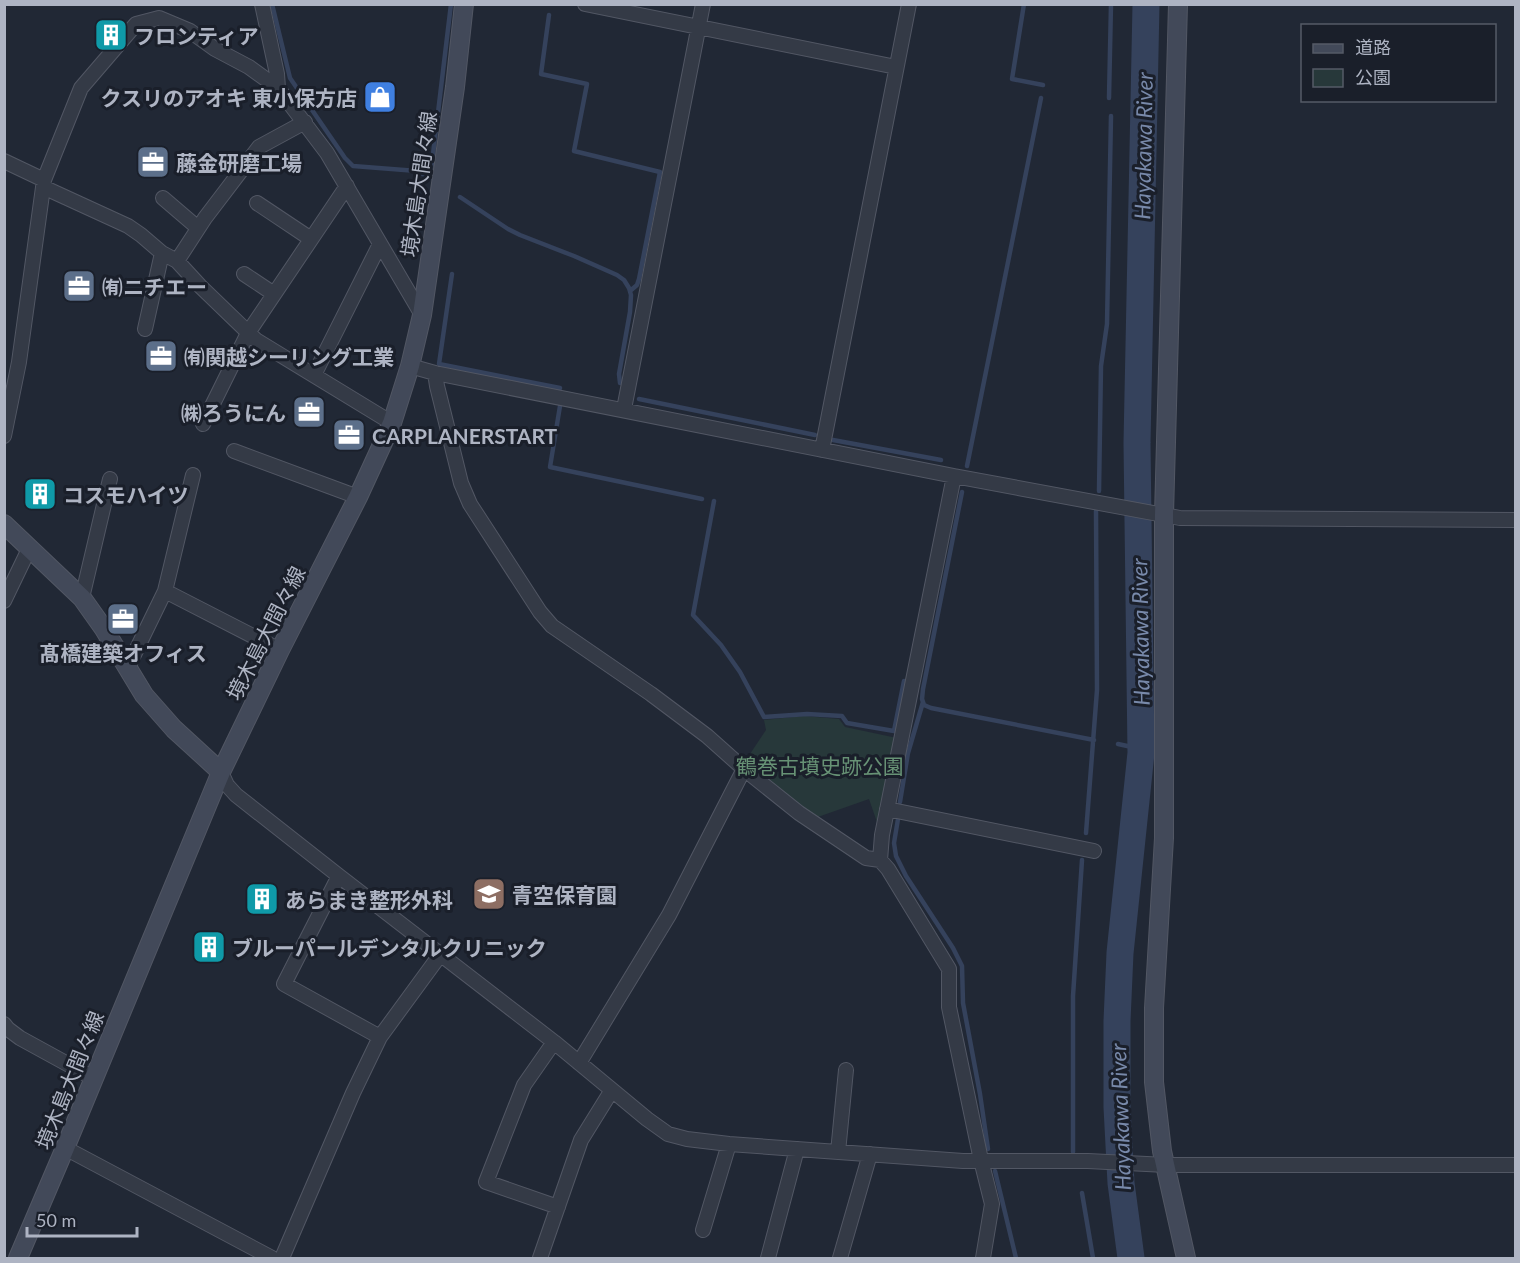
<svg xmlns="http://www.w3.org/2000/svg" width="1520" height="1263" font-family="Lato,'Noto Sans JP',sans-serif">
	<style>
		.green { fill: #27383a }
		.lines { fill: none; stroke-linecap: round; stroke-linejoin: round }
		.stream { stroke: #35425c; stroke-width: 4.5 }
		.river { stroke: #35425c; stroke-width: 27 }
		.street-casing { stroke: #525764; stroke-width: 16 }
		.secondary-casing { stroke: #525764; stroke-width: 20 }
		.street { stroke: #343a46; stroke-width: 14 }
		.secondary { stroke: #424959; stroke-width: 18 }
		.labels { text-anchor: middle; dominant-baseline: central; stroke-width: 6; stroke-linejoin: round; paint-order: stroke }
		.poi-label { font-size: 21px; font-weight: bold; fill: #aeb4c3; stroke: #1a1f2a; text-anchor: start }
		.street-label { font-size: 21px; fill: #aeb4c3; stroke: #1a1f2a }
		.park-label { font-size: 21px; fill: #679275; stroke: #1a1f2a }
		.water-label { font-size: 22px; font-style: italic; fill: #7889aa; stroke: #1a1f2a }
	</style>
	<rect width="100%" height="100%" fill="#212835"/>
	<path class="green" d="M804,716L839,719L845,727L897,738L878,825L869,799L815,818L778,790L746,760L766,730L764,720Z"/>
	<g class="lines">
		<path class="stream" d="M272,4L290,78L345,158L353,166L417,171L431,178
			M1024,4L1012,79L1043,85
			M549,15L541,74L587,84L574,151L660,172L639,279L637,285L630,291
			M1109,98L1111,4
			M431,171L451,4
			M460,197L508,229L520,235L574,256L617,275L624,280L629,288L631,295L630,312L619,374L620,383
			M452,274L439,364L560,388
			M639,399L815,435
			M560,406L550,467L702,499
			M833,440L941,460
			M967,466L1041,98
			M1099,491L1101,366L1107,324L1111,116
			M962,492L923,689L922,699L924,705L931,708L1094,740
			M714,501L693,615L721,645L740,672L764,717L807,714L842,716L847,723L894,731L904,681
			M1118,744L1141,749
			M900,802L908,753L923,702
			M898,819L894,843L896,856L906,876L953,948L962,966L963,1003L980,1094L988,1149
			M1086,833L1097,690L1096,511
			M1073,1152V996L1082,860
			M995,1171L1016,1258
			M1082,1193L1093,1258"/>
		<path class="river" d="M1131,1258L1121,1183L1117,1107V1021L1120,953L1141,753L1137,443L1146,4"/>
		<defs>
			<path id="street" d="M262,4L277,74L278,88L327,153L422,315
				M585,4L896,67
				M4,161L44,180
				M43,187L128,226L141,235L162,253L177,261L200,286L256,340L392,423
				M163,198L198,228
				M257,203L311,239
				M177,261L205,218L259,147L305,122
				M244,274L274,294
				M145,329L162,253
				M410,366L435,373L954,476L1180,518L1516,520
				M435,373L437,386L461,483L470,504L540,612L552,626L651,694L707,736L744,769L799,813L866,858L880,860L888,869L949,969V1007L981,1160L992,1204L983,1258
				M314,375L380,244
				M624,409L703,4
				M203,424L248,333L347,186
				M4,436L19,362L44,180L81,88L136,24L159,18L190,31L215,49L249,67L278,88
				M822,450L909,4
				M234,451L358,497
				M165,591L280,650
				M82,598L110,479
				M4,601L29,549
				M128,667L165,591L193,475
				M221,772L227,785L236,795L339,876L554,1042L647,1119L668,1134L687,1139L729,1144L963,1161H1088L1166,1165H1516
				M887,809L1094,851
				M880,860L882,835L954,476
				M339,876L284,984L380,1037
				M4,1024L8,1029L20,1038L93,1078
				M554,1042L524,1085L486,1182L558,1207
				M579,1063L669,915L744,769
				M65,1148L272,1258
				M838,1152L846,1070
				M703,1230L729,1144
				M282,1258L353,1093L380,1037L440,955
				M540,1258L581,1140L612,1090
				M768,1258L797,1149
				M840,1258L870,1154"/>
			<path id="secondary" d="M1178,4L1164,515V838L1154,1008V1082L1162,1151L1186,1258
				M4,524L82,598L104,629L144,695L174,729L221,772
				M18,1258L65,1148L221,772L280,650L358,497L392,423L410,366L422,315L455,87L464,4"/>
		</defs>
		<use href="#street" class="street-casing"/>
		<use href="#secondary" class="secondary-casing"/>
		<use href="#street" class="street"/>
		<use href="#secondary" class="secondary"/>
	</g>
	<defs>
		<symbol id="building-square" viewBox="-11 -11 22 22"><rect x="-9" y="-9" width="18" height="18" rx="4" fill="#0f9aa8" stroke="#1a1f2a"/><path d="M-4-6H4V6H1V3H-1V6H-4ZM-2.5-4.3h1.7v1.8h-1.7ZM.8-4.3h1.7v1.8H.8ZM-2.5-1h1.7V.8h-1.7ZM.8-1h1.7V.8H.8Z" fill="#fff"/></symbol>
		<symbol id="shop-square" viewBox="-11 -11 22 22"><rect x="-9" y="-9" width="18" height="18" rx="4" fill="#3f7fe0" stroke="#1a1f2a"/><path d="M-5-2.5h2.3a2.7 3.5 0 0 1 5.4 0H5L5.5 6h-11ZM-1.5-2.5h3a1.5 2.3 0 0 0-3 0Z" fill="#fff"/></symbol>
		<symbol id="office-square" viewBox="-11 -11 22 22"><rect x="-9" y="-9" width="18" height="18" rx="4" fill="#5c6f8a" stroke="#1a1f2a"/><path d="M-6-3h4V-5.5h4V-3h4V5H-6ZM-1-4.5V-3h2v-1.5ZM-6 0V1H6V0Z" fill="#fff"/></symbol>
		<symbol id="school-square" viewBox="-11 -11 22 22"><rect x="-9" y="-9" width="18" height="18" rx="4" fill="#8d6e63" stroke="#1a1f2a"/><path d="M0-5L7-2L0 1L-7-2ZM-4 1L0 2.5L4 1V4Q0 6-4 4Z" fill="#fff"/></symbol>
	</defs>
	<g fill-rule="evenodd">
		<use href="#building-square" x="92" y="16" width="38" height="38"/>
		<use href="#shop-square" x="361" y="78" width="38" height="38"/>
		<use href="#office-square" x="134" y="143" width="38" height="38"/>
		<use href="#office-square" x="60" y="267" width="38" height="38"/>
		<use href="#office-square" x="142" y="337" width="38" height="38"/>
		<use href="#office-square" x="290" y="393" width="38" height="38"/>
		<use href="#office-square" x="330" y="416" width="38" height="38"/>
		<use href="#building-square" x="21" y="475" width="38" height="38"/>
		<use href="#office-square" x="104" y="600" width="38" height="38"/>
		<use href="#school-square" x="470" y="875" width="38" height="38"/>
		<use href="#building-square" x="243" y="880" width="38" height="38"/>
		<use href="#building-square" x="190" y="928" width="38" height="38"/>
	</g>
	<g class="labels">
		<g class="poi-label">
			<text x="134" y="35">フロンティア</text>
			<text x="357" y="97" text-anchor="end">クスリのアオキ 東小保方店</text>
			<text x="176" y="162">藤金研磨工場</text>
			<text x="102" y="286">㈲ニチエー</text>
			<text x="184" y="356">㈲関越シーリング工業</text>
			<text x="286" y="412" text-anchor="end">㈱ろうにん</text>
			<text x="372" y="435">CARPLANERSTART</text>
			<text x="63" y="494">コスモハイツ</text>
			<text x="123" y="652" text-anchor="middle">髙橋建築オフィス</text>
			<text x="512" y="894">青空保育園</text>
			<text x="285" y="899">あらまき整形外科</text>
			<text x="232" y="947">ブルーパールデンタルクリニック</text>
		</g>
		<g class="street-label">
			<text transform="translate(418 184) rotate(-82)">境木島大間々線</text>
			<text transform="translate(265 633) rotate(-63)">境木島大間々線</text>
			<text transform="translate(69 1080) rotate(-68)">境木島大間々線</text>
		</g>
		<g class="park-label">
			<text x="820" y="765">鶴巻古墳史跡公園</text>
		</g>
		<g class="water-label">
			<text transform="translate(1143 146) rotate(-89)">Hayakawa River</text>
			<text transform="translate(1140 632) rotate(-91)">Hayakawa River</text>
			<text transform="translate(1120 1117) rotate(-92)">Hayakawa River</text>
		</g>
	</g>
	<rect width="1520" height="1263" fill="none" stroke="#aeb4c3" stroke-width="12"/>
	<rect x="1301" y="24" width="195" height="78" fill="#1a1f2a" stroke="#555b67" stroke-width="1.5"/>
	<rect x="1313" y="44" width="30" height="9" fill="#424959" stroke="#555b67" stroke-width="1.5"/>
	<text x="1355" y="54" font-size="18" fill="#aeb4c3">道路</text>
	<rect x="1313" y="69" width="30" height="18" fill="#27383a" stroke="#555b67" stroke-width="1.5"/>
	<text x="1355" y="84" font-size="18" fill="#aeb4c3">公園</text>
	<path d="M27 1227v9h110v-9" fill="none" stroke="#aeb4c3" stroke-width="3"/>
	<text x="36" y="1227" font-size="18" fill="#aeb4c3" stroke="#1a1f2a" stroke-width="4.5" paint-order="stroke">50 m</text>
</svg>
